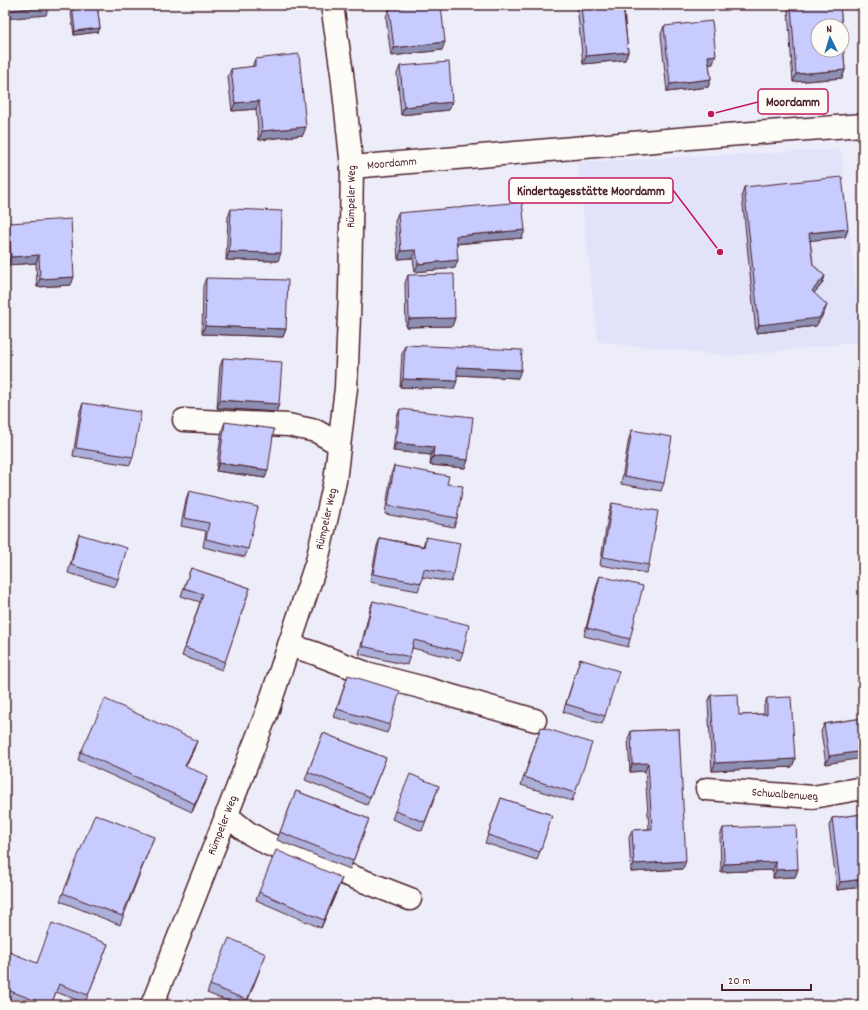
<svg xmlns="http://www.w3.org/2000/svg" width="868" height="1010" font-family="Dekko,sans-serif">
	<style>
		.built { fill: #e2e3fa }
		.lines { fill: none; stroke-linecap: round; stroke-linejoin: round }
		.minor-casing { stroke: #4a1f2b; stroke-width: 25 }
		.minor { stroke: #fdfcf7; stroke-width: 22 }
		.wall { fill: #acafda; stroke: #4a1f2b }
		.shaded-wall { fill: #8c8eb2; stroke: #4a1f2b }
		.building { fill: #c8cbfe; stroke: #4a1f2b }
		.labels { text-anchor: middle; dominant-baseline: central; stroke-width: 3.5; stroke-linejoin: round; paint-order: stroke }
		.street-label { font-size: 12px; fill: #4a1f2b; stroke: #fdfcf7 }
		.leader { fill: none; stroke: #c2185b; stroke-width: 1.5 }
		.callout-dot { fill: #c2185b; stroke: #fdfcf7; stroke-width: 1.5 }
		.callout { fill: #fdfcf7; stroke: #c2185b; stroke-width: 1.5 }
		.callout-label { font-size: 13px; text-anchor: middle; font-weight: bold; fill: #4a1f2b }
	</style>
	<rect width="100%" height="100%" fill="#ededf9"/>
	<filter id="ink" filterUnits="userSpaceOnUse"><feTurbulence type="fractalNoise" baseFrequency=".025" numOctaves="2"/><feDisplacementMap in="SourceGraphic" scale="8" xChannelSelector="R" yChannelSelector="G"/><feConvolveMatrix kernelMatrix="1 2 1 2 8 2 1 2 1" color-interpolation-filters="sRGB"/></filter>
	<g filter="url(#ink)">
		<path class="built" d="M841,149L862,342L730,356L598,342L577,162Z"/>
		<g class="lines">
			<defs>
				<g id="minor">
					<path id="s1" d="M352,167L713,136L863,125"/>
					<path d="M184,420L288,425L316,431L339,444"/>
					<path d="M289,645L314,653L366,673L428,689L535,720"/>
					<path id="s2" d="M707,789L813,797L863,788"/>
					<path d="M226,815L247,832L268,844L410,899"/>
					<path id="s3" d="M152,1005L266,715L317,561L335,481L346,388L350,292L352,167L342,73L332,5"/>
				</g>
			</defs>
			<use href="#minor" class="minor-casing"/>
			<use href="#minor" class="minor"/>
		</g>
		<path class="wall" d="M70,5H97L100,28L98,32L74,35Z
			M577,5H636L635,9L624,10L628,52L625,60L583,64Z
			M790,5H840L845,70L842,78L793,82L788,10Z
			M389,9L442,50L391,56L386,17Z
			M664,26L713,64H709L711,79L708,87L667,92L661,34Z
			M255,59L303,135L259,140L256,109L232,111L228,77L231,69L252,67Z
			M400,66L449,110L401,115L397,74Z
			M744,187L848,229L845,237L810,240L813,265L825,276L822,284L814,293L824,313L816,326L756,333L742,195Z
			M231,209L278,261L226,260L228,217Z
			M398,213L522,238L457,244L455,268L415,272L413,258L398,259L395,221Z
			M9,223L71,285L37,287L36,263L8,265L6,231Z
			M408,275L455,318L452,326L406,327L405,283Z
			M206,278L286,329L283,337L202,334L203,286Z
			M405,345L518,378L457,375L454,389L400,387L402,353Z
			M223,358L279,404L276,412L217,408L220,366Z
			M83,403L133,457L130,465L73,456L80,411Z
			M400,409L468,460L465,468L430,465L431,455L393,451L397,417Z
			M225,422L268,470L265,478L216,471L222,430Z
			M632,430L664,483L661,491L621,484L629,438Z
			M394,466L447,484L457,518L454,527L385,514L391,474Z
			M189,491L248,549L245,557L203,547L206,531L181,526L186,499Z
			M612,503L649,565L646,573L600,565L609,511Z
			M79,534L118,579L115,587L68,573L76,542Z
			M426,537L454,574L451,582L422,577L421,583L418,591L370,582L377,546L380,538L423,546Z
			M191,568L250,588L222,670L182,656L200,602L181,596Z
			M600,576L630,639L628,647L584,636L597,584Z
			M373,601L463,652L460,660L412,648L407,665L359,654L370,609Z
			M580,659L605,716L602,724L563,712Z
			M348,675L390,725L387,733L334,717Z
			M711,695L739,715L764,714V706L767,698L795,759L792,767L712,771L708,703Z
			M863,718L826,764L821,732L824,724Z
			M679,729L683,869L631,872L629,838L632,830L649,829L645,771L630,772L628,739L631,731Z
			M323,733L386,758L367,805L305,780Z
			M538,735L575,793L572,801L521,785Z
			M194,749L185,766L205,784L192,812L78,760L81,752Z
			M439,786L422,831L392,819L395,811Z
			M296,791L369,819L350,869L277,840Z
			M501,798L552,815L537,860L485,843Z
			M863,814V887L837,890L829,826L832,818Z
			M723,828L798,869L795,877L773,878V870L721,872L720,836Z
			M154,837L120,925L60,901L63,893Z
			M339,886L321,928L256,900L259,892Z
			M108,944L85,1003L56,992L51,1005H23L5,998V962L37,963Z
			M266,954L246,1005H237L207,993L210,985Z"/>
		<path class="shaded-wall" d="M622,5H636L635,9L620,11Z
			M49,6L46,15L5,19V11Z
			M100,28L98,32L74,35L75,31Z
			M445,42L442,50L391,56L394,48Z
			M628,52L625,60L583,64L586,56Z
			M716,55L713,64H705L708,56Z
			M845,70L842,78L793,82L796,74Z
			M711,79L708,87L667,92L670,84Z
			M259,101L256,109L232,111L235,103Z
			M452,102L449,110L401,115L404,107Z
			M306,127L303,135L259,140L262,131Z
			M848,229L845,237L806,241L809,233Z
			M525,230L522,238L453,244L456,236Z
			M416,250L413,258L398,259L401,251Z
			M229,252L281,253L278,261L226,260Z
			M39,255L36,263L8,265L11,257Z
			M458,260L455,268L415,272L418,264Z
			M825,276L822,284L809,299L812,291Z
			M74,277L71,285L37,287L40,279Z
			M827,305L824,313L816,326L756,333L759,325Z
			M455,318L452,326L406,327L409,319Z
			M205,326L286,329L283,337L202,334Z
			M457,367L521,370L518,378L455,375Z
			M403,379L457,381L454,389L400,387Z
			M220,400L279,404L276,412L217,408Z
			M396,443L434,447L431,455L393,451Z
			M433,456L468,460L465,468L430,465Z
			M219,463L268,470L265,478L216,471Z
			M197,741L194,749L182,774L185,766Z
			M863,751V758L826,764L829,756Z
			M795,759L792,767L712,771L715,763Z
			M648,763L645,771L630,772L632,764Z
			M208,776L205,784L192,812L195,804Z
			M686,861L683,869L631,872L634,864Z
			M776,862L773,870L721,872L724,864Z
			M798,869L795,877L773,878L776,870Z
			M342,878L339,886L321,928L324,920Z
			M863,879V887L837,890L840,882Z"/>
		<path class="building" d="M5,5H49V6L5,11Z
			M72,5H97L100,28L75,31Z
			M419,5H441L445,42L394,48L389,9Z
			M581,5H623L628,52L586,56Z
			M791,5H840L842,26H818V50H842V32L845,70L796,74Z
			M712,21L716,55L708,56L711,79L670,84L664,26Z
			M299,54L306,127L262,131L259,101L235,103L231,69L255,66V59Z
			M449,62L452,102L404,107L400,66Z
			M842,177L848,229L809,233L813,265L825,276L812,291L827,305L819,318L759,325L744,187Z
			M522,202L525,230L456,236L458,260L418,264L416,250L401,251L398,213Z
			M231,209L282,211L281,253L229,252Z
			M71,219L74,277L40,279L39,255L11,257L9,223Z
			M454,274L455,318L409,319L408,275Z
			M206,278L288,280L286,329L205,326Z
			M405,345L522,350L521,370L457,367V381L403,379Z
			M223,358L282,362L279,404L220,400Z
			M83,403L141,412L133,457L76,448Z
			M400,409L473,417L468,460L433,456L434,447L396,443Z
			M225,422L274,429L268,470L219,463Z
			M632,430L672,437L664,483L624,476Z
			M394,466L449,476L447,484L463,486L457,518L388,506Z
			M189,491L258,507L248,549L206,539L209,523L184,518Z
			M612,503L658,511L649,565L603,557Z
			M79,534L127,548L118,579L71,565Z
			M426,537L460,543L454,574L424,569L421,583L373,574L380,538L424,547Z
			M191,568L250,588L225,662L185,648L203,594L184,588Z
			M600,576L643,586L630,639L587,628Z
			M373,601L469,625L463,652L414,640L410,657L362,646Z
			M580,659L619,671L605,716L566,704Z
			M348,675L400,691L390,725L337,709Z
			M738,694L739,715L767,714V698L791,697L795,759L715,763L711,695Z
			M105,699L197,741L185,766L208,776L195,804L81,752Z
			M863,718V751L829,756L824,724Z
			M541,727L592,743L575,793L524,777Z
			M679,729L686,861L634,864L632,830L652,829L648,763L632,764L631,731Z
			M323,733L386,758L370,797L308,772Z
			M410,774L439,786L425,822L395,811Z
			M296,791L369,819L353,861L280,832Z
			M501,798L552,815L540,852L488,835Z
			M95,814L154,837L122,916L63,893Z
			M863,814V879L840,882L832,818Z
			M796,825L798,869L776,870V862L724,864L723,828Z
			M276,850L342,878L324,920L259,892Z
			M52,923L108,944L88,995L59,984L51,1005H47L5,989V962L9,952L37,963Z
			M229,938L266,954L247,1000L210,985Z"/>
	</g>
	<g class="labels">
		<g class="street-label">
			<text stroke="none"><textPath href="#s1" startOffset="40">Moordamm</textPath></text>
			<text stroke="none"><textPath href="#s3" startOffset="841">Rümpeler Weg</textPath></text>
			<text stroke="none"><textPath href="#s3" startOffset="517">Rümpeler Weg</textPath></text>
			<text stroke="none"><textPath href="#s2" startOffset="78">Schwalbenweg</textPath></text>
			<text stroke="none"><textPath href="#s3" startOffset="193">Rümpeler Weg</textPath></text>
		</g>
	</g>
	<path class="leader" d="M711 114L758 102M720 252L673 190"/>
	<g class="callout-dot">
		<circle cx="711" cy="114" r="4"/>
		<circle cx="720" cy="252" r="4"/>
	</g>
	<g class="callout">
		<rect x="758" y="89" width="70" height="25" rx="4"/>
		<rect x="509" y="178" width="164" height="25" rx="4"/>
	</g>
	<g class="callout-label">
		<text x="793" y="106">Moordamm</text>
		<text x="591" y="195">Kindertagesstätte Moordamm</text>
	</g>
	<rect width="868" height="1010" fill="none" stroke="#fdfcf7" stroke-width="20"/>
	<rect x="10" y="10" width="848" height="990" fill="none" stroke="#4a1f2b" stroke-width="1.5" filter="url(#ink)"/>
	<g transform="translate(830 38) rotate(355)"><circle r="19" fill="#fdfcf7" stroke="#b5a4a5"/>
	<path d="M0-3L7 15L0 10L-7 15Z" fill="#1f6fb2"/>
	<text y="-6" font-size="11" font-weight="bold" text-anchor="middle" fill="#4a1f2b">N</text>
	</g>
	<path d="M722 984v6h89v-6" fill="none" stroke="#4a1f2b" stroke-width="2"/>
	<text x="728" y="984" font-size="12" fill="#4a1f2b" stroke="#fdfcf7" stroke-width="3" paint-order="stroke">20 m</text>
</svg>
